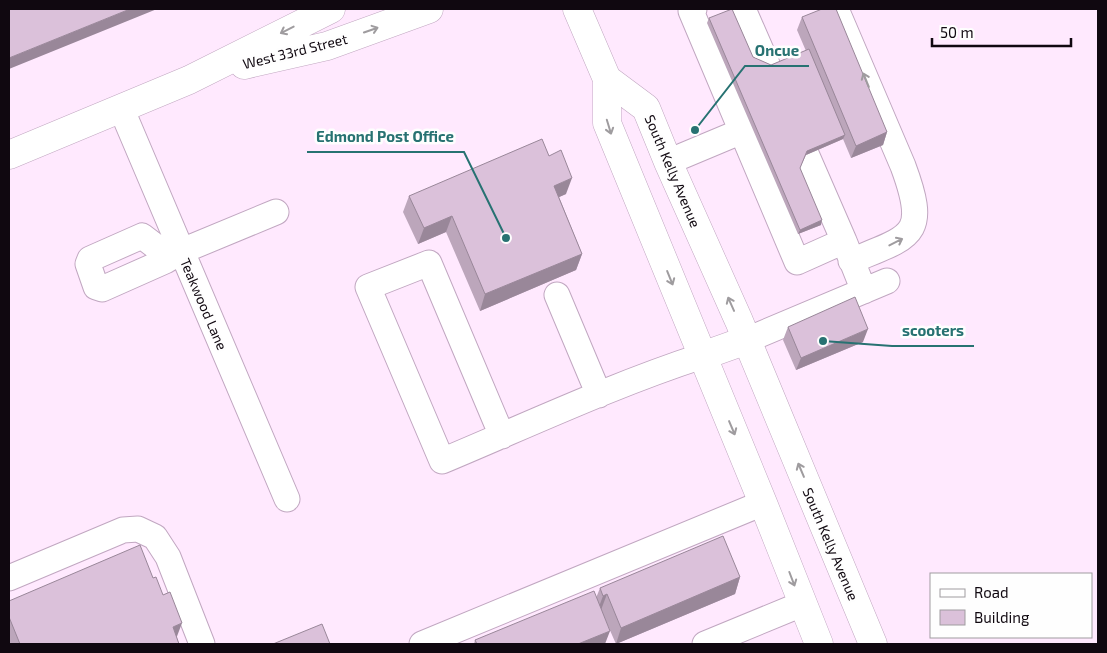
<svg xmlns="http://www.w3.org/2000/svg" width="1107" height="653" font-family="'Exo 2',sans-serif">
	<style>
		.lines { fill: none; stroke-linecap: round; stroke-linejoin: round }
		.minor-casing { stroke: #c1a7c1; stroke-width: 27 }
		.major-casing { stroke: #c1a7c1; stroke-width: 29 }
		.minor { stroke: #fff; stroke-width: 25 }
		.major { stroke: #fff; stroke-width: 28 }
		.wall { fill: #bca6bb }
		.shaded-wall { fill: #998799 }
		.building { fill: #dbc1da; stroke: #998799 }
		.oneway { stroke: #9f9c9f }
		.labels { text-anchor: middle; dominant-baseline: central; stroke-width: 5; stroke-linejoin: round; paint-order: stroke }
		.street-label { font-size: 14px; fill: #100810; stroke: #fefefe }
		.leader { fill: none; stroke: #277272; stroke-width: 2 }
		.callout-dot { fill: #277272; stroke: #fefefe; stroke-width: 2 }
		.callout-label { font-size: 15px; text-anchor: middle; font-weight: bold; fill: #277272; stroke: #fefefe; stroke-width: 5; stroke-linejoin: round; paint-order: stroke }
	</style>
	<rect width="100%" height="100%" fill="#ffe9fe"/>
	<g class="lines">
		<defs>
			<path id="minor" d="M694,9L691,11L797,262L844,241L864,291
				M743,9L844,241
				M836,9L903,166C929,236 912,236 851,261
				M121,108L287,499
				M668,162L742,131
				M165,261L159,249L142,236L90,259L88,264L96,287L102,289L165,261L182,251L276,212
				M557,295L599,395
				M747,340L887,281
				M502,436L429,263L368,287L442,461C528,425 613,385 702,356
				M9,578L123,530L138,529L155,537L168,557L202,644
				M422,644L763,503
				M705,644L802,604"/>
			<path id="major" d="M577,9L607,79V123L763,503L819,644
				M244,65L327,46L429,9
				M607,79L646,108L668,162L739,321L873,644
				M9,155L189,80L331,9
				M702,356L747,340"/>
		</defs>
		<use href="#minor" class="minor-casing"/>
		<use href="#major" class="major-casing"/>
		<use href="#minor" class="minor"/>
		<use href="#major" class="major"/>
	</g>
	<path class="wall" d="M802,17L887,132L883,145L851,158L843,139L806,155L800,168L821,225L798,234L707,23L709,18L753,57L771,65L806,51L797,30Z
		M549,156L566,194L559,197L582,254L576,270L480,311L446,232L418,244L403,212L409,196Z
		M788,327L863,342L796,370L783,340Z
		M740,577L735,594L616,644L601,610L605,644H474L475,640L596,598L600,588Z
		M9,601L177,638L179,644H9Z"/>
	<path class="shaded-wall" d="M130,9H157L9,69V58Z
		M887,132L883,145L851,158L856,146Z
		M845,135L843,139L806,155L807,151Z
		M572,178L566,194L548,202L554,186Z
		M452,216L446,232L418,244L424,228Z
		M822,220L821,225L798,234L800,230Z
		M582,254L576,270L480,311L485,294Z
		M868,329L863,342L796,370L801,358Z
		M740,577L735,594L616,644L621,628Z
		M607,594L601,610L597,612L603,596Z
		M182,623L176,639L173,627Z
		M610,631L605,644H578Z"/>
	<path class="building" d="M9,9H130L9,58Z
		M732,9L753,57L771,65L809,49L845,135L807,151L800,168L822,220L800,230L709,18Z
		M822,9H836L887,132L856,146L802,17Z
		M542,139L549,156L561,150L572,178L554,186L582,254L485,294L452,216L424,228L409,196Z
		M855,297L868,329L801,358L788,327Z
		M723,536L740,577L621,628L607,594L603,596L600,588Z
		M140,545L153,578L156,577L163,595L170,592L182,623L173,627L179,644H20L9,617V601Z
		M594,591L610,631L578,644H477L475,640Z
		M322,624L330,644H273Z"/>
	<defs><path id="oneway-shaft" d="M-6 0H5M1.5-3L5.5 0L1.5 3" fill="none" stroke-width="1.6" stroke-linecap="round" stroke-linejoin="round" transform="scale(1.25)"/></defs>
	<g class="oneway">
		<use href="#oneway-shaft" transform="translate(287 30) rotate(153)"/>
		<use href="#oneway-shaft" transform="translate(371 30) rotate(-19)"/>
		<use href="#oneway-shaft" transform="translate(866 80) rotate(-112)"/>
		<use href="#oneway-shaft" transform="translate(609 127) rotate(73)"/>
		<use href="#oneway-shaft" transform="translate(896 242) rotate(-27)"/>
		<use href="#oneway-shaft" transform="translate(670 278) rotate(68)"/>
		<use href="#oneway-shaft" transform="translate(731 304) rotate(-114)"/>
		<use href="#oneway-shaft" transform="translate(732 428) rotate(67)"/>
		<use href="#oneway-shaft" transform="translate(801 470) rotate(-113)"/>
		<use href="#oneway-shaft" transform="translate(792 579) rotate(69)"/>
	</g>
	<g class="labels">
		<g class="street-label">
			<text transform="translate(295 51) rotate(-14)">West 33rd Street</text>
			<text transform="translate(673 171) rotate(67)">South Kelly Avenue</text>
			<text transform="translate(204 304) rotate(67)">Teakwood Lane</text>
			<text transform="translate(831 544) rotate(67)">South Kelly Avenue</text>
		</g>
	</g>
	<path class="leader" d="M695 130L745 66H809M506 238L464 152H307M823 341L892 346H974"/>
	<g class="callout-dot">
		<circle cx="695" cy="130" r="5"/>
		<circle cx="506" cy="238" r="5"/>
		<circle cx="823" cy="341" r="5"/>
	</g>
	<g class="callout-label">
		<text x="777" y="56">Oncue</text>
		<text x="385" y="142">Edmond Post Office</text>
		<text x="933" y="336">scooters</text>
	</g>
	<rect width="1107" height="653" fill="none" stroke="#100810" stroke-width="20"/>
	<rect x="930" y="573" width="162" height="65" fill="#fefefe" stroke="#9f9c9f"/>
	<rect x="940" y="589" width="25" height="8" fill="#ffffff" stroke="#9f9c9f"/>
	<text x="974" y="598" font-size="15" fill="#100810">Road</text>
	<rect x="940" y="610" width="25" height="15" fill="#dbc1da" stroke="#9f9c9f"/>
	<text x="974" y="623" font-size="15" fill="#100810">Building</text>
	<path d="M932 38v8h139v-8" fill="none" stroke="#100810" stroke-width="2.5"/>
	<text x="940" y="38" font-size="15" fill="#100810" stroke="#fefefe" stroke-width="4" paint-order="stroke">50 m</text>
</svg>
